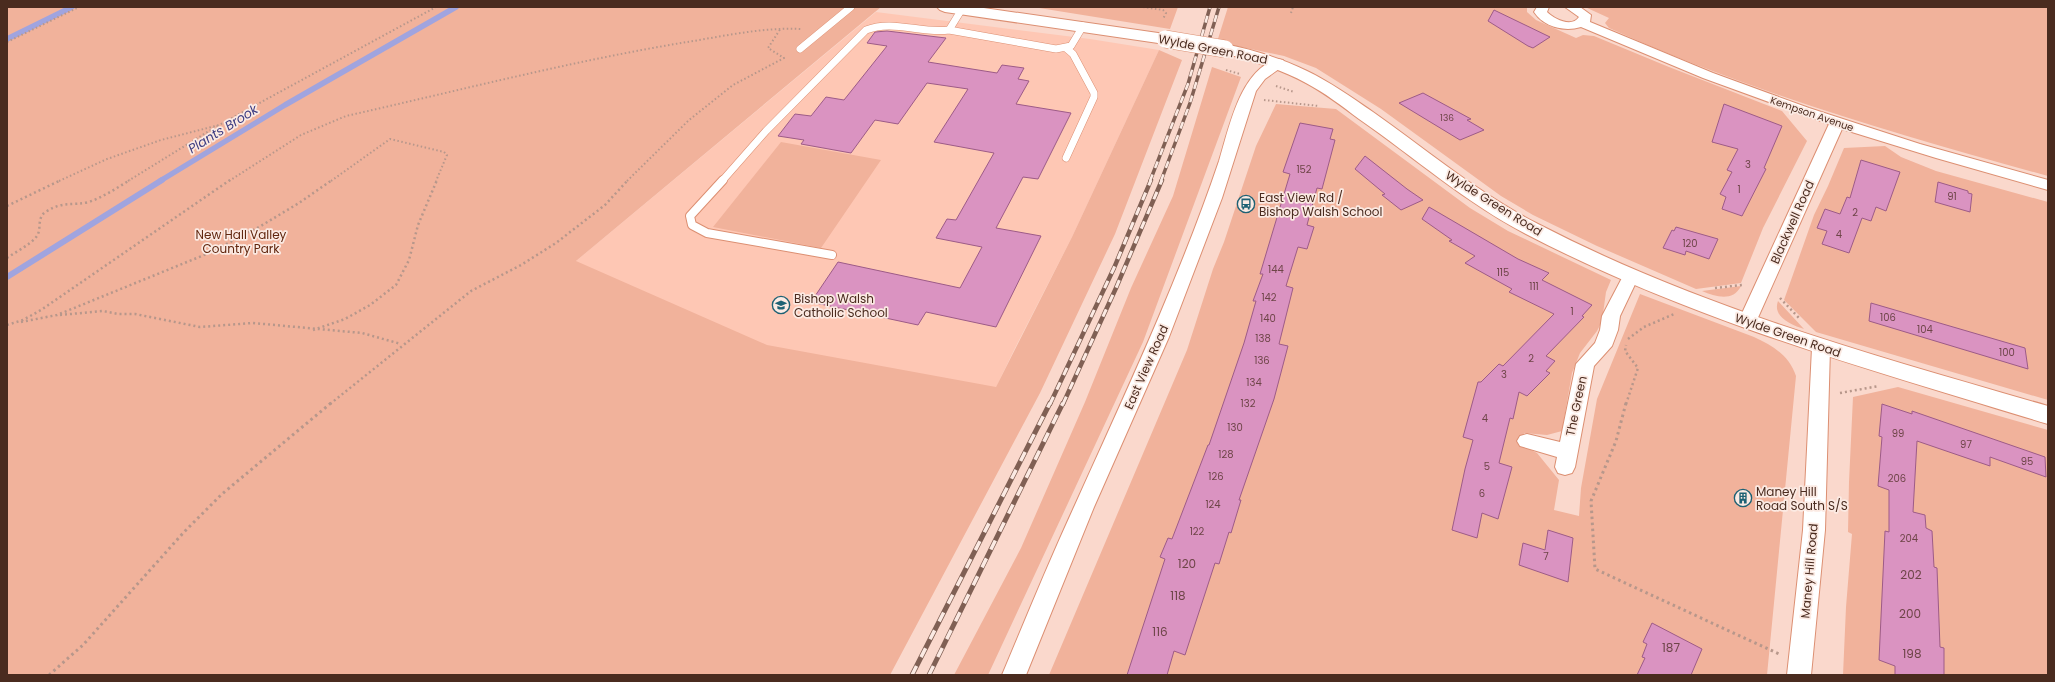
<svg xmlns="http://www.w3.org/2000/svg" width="2055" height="682" font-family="Poppins,sans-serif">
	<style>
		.built { fill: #fec7b4 }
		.green { fill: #f1b29b }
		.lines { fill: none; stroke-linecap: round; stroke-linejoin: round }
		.stream-far1 { stroke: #a0a4df; stroke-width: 5.5 }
		.stream { stroke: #a0a4df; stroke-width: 6 }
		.building { fill: #da93c1; stroke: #9d5b87 }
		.service-far1-casing { stroke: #dc8f72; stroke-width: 8 }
		.service-casing { stroke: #dc8f72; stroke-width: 10 }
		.minor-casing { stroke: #dc8f72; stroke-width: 2 }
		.tertiary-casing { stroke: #dc8f72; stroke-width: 2 }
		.path-far2 { stroke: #b7978b; stroke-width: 2; stroke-dasharray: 1.5 2.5; stroke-linecap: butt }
		.path-far1 { stroke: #b7978b; stroke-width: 2.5; stroke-dasharray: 2 3; stroke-linecap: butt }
		.path { stroke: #b7978b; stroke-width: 3; stroke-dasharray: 2.5 3.5; stroke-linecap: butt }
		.service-far1 { stroke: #fff; stroke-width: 7 }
		.service { stroke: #fff; stroke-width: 8 }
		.minor { fill: #fff; fill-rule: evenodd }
		.tertiary { fill: #fff; fill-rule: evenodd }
		.rail-far2-casing { stroke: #806054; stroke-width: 3.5 }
		.rail-far1-casing { stroke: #806054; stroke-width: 4.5 }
		.rail-casing { stroke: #806054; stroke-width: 5 }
		.rail-far2 { stroke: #fbeae3; stroke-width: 2.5; stroke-dasharray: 7; stroke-linecap: butt }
		.rail-far1 { stroke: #fbeae3; stroke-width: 3; stroke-dasharray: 8; stroke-linecap: butt }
		.rail { stroke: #fbeae3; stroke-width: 3.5; stroke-dasharray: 10; stroke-linecap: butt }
		.tertiary-bridge-casing { stroke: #dc8f72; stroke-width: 18; stroke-linecap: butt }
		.tertiary-bridge { stroke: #fff; stroke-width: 17 }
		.labels { text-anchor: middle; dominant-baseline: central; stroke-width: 3.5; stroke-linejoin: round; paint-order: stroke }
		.far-number-label { font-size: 9px; fill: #6e4548 }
		.far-street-label { font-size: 10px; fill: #4a2b1f; stroke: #fbeae3 }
		.number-label { font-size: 10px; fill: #6e4548 }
		.street-label { font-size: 12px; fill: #4a2b1f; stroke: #fbeae3 }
		.poi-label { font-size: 12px; fill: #4a2b1f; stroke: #fbeae3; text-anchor: start }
		.park-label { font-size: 12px; fill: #61260e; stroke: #fbeae3 }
		.near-number-label { font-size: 12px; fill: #6e4548 }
		.water-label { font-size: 13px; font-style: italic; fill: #3c3b81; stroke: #fbeae3 }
	</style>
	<rect width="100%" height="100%" fill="#fad8cc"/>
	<path class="built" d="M876,12L1090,39L1159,50L1072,237L1015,348L857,675H91L576,261Z"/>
	<path class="green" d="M7,7H881L576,261L767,345L996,387L1072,237L1159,50L1182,60L1115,234L1040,393L890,675H7Z
		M1033,7H1178L1170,29Z
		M1228,7H1527V12L1536,20L1576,38L1583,35L1594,36L1669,67L1782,111L1807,141L1763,228L1741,283L1696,289L1597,246L1533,215L1501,196L1381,109L1316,68L1284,56L1217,42Z
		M1585,7H2048V176C1899,135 1750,92 1609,28L1605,23L1609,18Z
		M1212,67L1241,77L1143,342L988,675H954L1021,548L1085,402L1131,288L1173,196Z
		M1276,104L1336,109L1470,208L1508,231L1611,280L1606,292L1602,321L1597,331L1580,353L1572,373L1562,431L1547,435L1524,433L1521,445L1537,453L1559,480L1554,510L1579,516L1581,488L1597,399L1640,294L1754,337C1773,346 1789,355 1796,376L1767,675H1049L1187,350L1213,269L1224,242L1256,146Z
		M781,142L881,160L821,248L713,227Z
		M1885,146L1901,157L1936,171L2048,202V400L1816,332L1784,300L1814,215L1828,186L1844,148Z
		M1741,286C1733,302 1716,297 1702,291Z
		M1778,301L1804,329C1792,325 1772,317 1778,301Z
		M1898,387L2048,430V675H1843L1846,607L1852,534L1848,532L1849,482L1853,397Z"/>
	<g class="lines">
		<path class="stream-far1" d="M7,39L72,7
			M160,181L285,105L456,7"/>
		<path class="stream" d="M7,277L162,180"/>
	</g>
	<path class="building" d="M1494,10L1550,37L1533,48L1528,46L1488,21Z
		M887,31L946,38L928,62L997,73L1002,65L1024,68L1018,79L1029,81L1016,104L1071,113L1038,179L1023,177L996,228L1041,236L996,327L926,312L918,325L811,302L838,262L960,288L982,247L936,238L947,219L956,220L994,153L934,142L968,89L927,83L898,124L875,120L851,153L801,144L804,140L778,136L795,114L811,116L826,97L844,100L887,46L867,43L875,32Z
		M1423,93L1471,119L1467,120L1484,130L1460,140L1399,103Z
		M1724,104L1782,126L1764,168L1766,169L1742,216L1722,209L1726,197L1720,194L1732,172L1727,170L1738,149L1712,142Z
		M1300,123L1333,129L1330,139L1335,140L1322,189L1317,188L1307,225L1314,227L1307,249L1298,247L1286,286L1293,288L1279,344L1288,346L1274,399L1239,500H1241L1231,533L1229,532L1219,564L1215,563L1185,655L1174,651L1167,675H1127L1165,559L1160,557L1168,538L1172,539L1208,445H1209L1244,343L1256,301H1253L1263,274H1260L1290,174L1283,172Z
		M1365,156L1407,189L1423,200L1401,210L1382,195L1385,194L1355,169Z
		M1861,160L1900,172L1886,211L1876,207L1871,221L1862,218L1849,253L1822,244L1827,231L1817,228L1825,209L1840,214L1847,197L1850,198Z
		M1938,182L1968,191V193L1972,194L1970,212L1935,202Z
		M1429,207L1518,259L1549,273L1542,280L1592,305L1582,316L1584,317L1546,356L1555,361L1546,371L1550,373L1527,396L1519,392L1513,419L1510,418L1499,463L1512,467L1498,519L1482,513L1477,538L1452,530L1465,469L1473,440L1463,437L1478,382H1481L1499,364L1503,366L1554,314L1509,292L1512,289L1465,263L1475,256L1449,241L1452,240L1422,219Z
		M1676,227L1718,239L1709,259L1686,251L1685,255L1663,248L1672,230L1674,231Z
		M1871,303L2025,348L2028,369L1869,321Z
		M1882,404L1912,414V411L2045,457L2046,477L1990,457V466L1917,441L1913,512L1925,515L1926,528L1932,531L1934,567L1937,568L1940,647L1944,648V675H1895V666L1879,660L1885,531L1889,532V490L1878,486L1882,437L1879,436Z
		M1548,530L1573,538L1568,582L1519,565L1523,543L1545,550Z
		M1652,623L1702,649L1691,675H1637L1645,658L1642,657L1647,644L1643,642Z"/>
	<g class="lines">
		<defs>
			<path id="service-far1" d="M962,9L949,30L1056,49L1071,46L1083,26
				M1066,48L1073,54L1094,93V97L1066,158
				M800,49L851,7
				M722,181L766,131L866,30C893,19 921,34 949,30"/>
			<path id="service" d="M723,180L690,216L692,225L707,233L832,255"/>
			<path id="minor" d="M1537,7H1549L1547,12C1554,19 1572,28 1579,17L1565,7H1580L1591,15L1590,22L1713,73L1809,108L1920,144L2048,180V190L1936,158L1842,129L1756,322L1753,326L1747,328L1741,326L1738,322L1829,124L1703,78L1581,27C1564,32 1544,27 1534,12Z
				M1278,59L1283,60L1285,63L1283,66L1265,79L1256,91L1222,198L1169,337L1094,507L1026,675H1002C1026,618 1049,561 1075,505C1126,392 1179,279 1219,161C1229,129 1240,69 1278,59Z
				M1631,270L1637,272L1639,276L1620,316L1618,330L1612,346L1594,366L1575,467L1572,473L1565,475L1558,473L1555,467L1557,457L1520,446L1517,441L1520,436L1527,434L1560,442L1576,364L1595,343L1600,330L1602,316L1623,276L1625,272Z
				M1821,342L1827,344L1830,348L1825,530L1811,675H1787L1803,530L1812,348L1815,344Z"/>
			<path id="tertiary" d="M937,7H977L1165,34L1171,36L1173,39L1171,42L1165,44L945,12L940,10Z
				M1225,44C1253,50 1281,58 1307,71C1330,82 1351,97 1373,112C1427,150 1479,194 1538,224C1700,308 1875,356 2048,406V424C1870,370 1691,320 1526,234C1466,203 1414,157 1359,119C1342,106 1325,93 1306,83C1278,68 1250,60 1219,52L1217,49L1219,46Z"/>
		</defs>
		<use href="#service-far1" class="service-far1-casing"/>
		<use href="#service" class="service-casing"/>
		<use href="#minor" class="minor-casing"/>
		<use href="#tertiary" class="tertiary-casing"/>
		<path class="path-far2" d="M1143,7L1163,10L1166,13L1163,19
			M1291,13L1293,7
			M7,42L79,7
			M1226,70L1240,74
			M1276,86L1294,92
			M1264,100L1319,106
			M59,181L107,159L161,140L219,125L436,7
			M128,181L217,126
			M229,181L301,135L346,116C457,91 568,62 681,43C720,37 761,27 801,29
			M331,181L390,139L444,152L447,155L436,181
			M627,181L689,120L733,85L784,58L768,48L781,28"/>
		<path class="path-far1" d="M7,206L61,180
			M7,258C17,251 30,245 37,236C42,228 36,217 47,211C63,201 73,206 89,202C103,197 117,188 130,180
			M1715,288L1742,285
			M1780,298L1799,318
			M60,315L103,311L118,314H135L200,327L253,323L362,333L401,344
			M21,322L57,315L209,253L259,227L299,203L332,180
			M7,325L23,320L41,310L230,180
			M313,330L345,319L370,305L396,285L409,260L418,225L437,180
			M1628,339L1644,327L1674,314
			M1840,393L1879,386
			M330,404L471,291L521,265L556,243L605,205L628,180
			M1626,404L1638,368L1625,351L1626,345"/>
		<path class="path" d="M1626,403L1616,441L1591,501L1595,569L1779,654
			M49,675L83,645L184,532L222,494L331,403"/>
		<use href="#service-far1" class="service-far1"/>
		<use href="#service" class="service"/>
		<use href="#minor" class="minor"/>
		<use href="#tertiary" class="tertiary"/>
		<defs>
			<path id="rail-far2" d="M1150,181L1188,84L1210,7
				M1161,181L1190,103L1219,7"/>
			<path id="rail-far1" d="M1050,404L1114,268L1151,180
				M1063,404L1116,288L1162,180"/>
			<path id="rail" d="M912,675L1050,403
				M929,675L1063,403"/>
		</defs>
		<use href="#rail-far2" class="rail-far2-casing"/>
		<use href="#rail-far1" class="rail-far1-casing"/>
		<use href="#rail" class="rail-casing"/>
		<use href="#rail-far2" class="rail-far2"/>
		<use href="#rail-far1" class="rail-far1"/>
		<use href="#rail" class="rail"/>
		<defs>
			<path id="tertiary-bridge" d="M1165,39L1225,49"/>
		</defs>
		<use href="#tertiary-bridge" class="tertiary-bridge-casing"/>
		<use href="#tertiary-bridge" class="tertiary-bridge"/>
	</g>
	<defs>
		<symbol id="bus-ring" viewBox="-11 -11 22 22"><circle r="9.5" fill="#fbeae3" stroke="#1e6174" stroke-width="1.5"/><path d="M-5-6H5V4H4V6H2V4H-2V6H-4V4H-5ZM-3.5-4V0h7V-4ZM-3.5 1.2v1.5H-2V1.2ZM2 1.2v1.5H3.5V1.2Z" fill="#1e6174"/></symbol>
		<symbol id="school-ring" viewBox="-11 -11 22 22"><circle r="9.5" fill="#fbeae3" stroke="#1e6174" stroke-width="1.5"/><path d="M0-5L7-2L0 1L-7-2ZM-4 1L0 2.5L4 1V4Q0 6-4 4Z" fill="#1e6174"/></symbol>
		<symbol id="building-ring" viewBox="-11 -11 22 22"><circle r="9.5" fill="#fbeae3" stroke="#1e6174" stroke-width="1.5"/><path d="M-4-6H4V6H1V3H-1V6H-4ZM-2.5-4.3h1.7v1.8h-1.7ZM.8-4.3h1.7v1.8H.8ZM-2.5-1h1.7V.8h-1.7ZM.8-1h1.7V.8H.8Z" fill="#1e6174"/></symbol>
	</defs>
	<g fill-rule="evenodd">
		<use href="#bus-ring" x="1236" y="194" width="20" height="20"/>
		<use href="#school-ring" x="771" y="295" width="20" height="20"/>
		<use href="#building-ring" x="1733" y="488" width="20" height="20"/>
	</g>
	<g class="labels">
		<g class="far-number-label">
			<text x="1447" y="118">136</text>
		</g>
		<g class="far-street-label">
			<text transform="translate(1812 114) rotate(19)">Kempson Avenue</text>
		</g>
		<g class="number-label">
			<text x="1748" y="164">3</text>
			<text x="1304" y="169">152</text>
			<text x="1739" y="189">1</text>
			<text x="1952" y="196">91</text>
			<text x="1855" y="212">2</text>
			<text x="1839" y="234">4</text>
			<text x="1690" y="243">120</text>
			<text x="1276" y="269">144</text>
			<text x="1503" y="272">115</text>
			<text x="1534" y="286">111</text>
			<text x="1269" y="297">142</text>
			<text x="1572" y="311">1</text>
			<text x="1888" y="317">106</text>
			<text x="1268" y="318">140</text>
			<text x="1925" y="329">104</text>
			<text x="1263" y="338">138</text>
			<text x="2007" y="352">100</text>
			<text x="1531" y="358">2</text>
			<text x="1262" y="360">136</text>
			<text x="1504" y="374">3</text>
			<text x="1254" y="382">134</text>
			<text x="1248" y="403">132</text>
			<text x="1485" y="418">4</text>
			<text x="1235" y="427">130</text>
			<text x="1898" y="433">99</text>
			<text x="1966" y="444">97</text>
			<text x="1226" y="454">128</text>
			<text x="2027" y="461">95</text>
			<text x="1487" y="466">5</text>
			<text x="1216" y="476">126</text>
			<text x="1897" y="478">206</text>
			<text x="1482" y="493">6</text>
			<text x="1213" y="504">124</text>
			<text x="1197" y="531">122</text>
			<text x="1909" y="538">204</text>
			<text x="1546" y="556">7</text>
		</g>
		<g class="street-label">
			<text transform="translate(1213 49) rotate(11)">Wylde Green Road</text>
			<text transform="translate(1494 203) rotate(32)">Wylde Green Road</text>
			<text transform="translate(1792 222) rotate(-66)">Blackwell Road</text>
			<text transform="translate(1788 335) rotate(19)">Wylde Green Road</text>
			<text transform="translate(1146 367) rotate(-66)">East View Road</text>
			<text transform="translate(1576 406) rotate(-78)">The Green</text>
			<text transform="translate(1809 571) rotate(-85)">Maney Hill Road</text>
		</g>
		<g class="poi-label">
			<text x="1259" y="197">East View Rd /<tspan x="1259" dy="14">Bishop Walsh School</tspan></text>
			<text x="794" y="298">Bishop Walsh<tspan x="794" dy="14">Catholic School</tspan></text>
			<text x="1756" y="491">Maney Hill<tspan x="1756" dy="14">Road South S/S</tspan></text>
		</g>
		<g class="park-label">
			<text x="241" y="234">New Hall Valley<tspan x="241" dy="14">Country Park</tspan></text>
		</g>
		<g class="near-number-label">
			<text x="1187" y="563">120</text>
			<text x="1911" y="574">202</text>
			<text x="1178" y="595">118</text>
			<text x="1910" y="613">200</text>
			<text x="1160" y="631">116</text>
			<text x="1671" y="647">187</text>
			<text x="1912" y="653">198</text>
		</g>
		<g class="water-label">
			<text transform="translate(223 129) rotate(-32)">Plants Brook</text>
		</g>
	</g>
	<rect width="2055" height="682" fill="none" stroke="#4a2b1f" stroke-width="16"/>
</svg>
